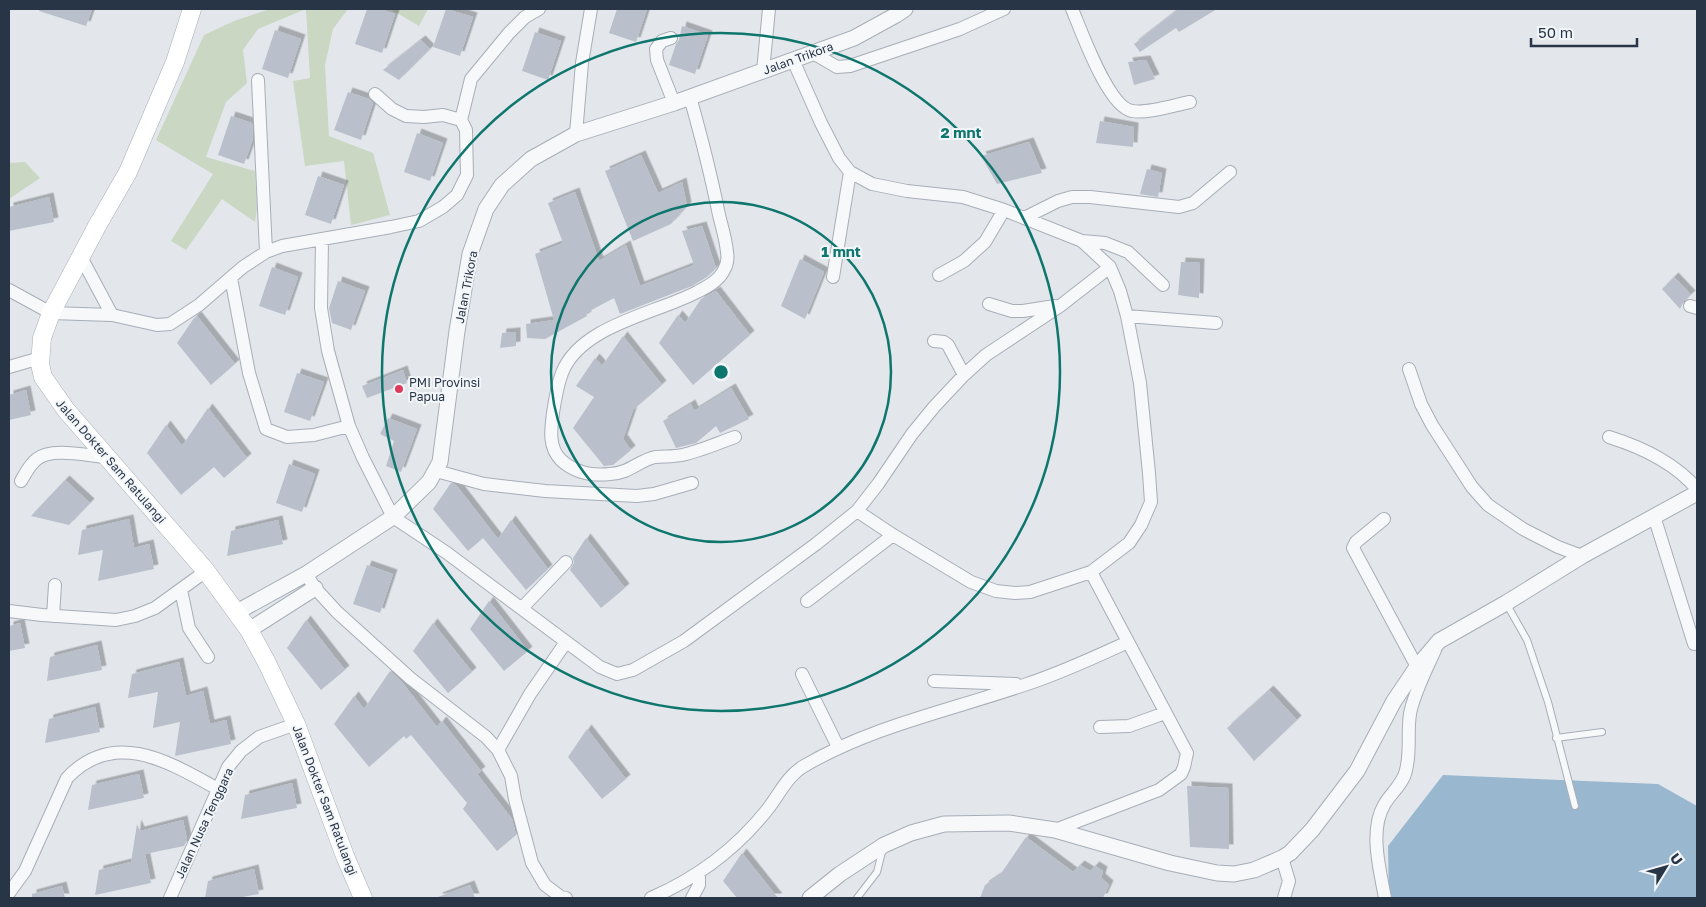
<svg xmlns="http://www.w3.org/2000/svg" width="1706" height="907" font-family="'Golos Text',sans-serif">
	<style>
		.green { fill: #c9d7c3 }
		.water { fill: #9ab7d0 }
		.building { fill: #b9c0cb; filter: url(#shadow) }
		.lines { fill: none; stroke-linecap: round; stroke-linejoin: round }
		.service-casing { stroke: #a7aeb7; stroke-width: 8 }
		.minor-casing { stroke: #a7aeb7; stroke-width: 14 }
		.tertiary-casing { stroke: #a7aeb7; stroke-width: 17 }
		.secondary-casing { stroke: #a7aeb7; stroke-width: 19 }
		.service { stroke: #f6f8fa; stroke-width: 6 }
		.minor { stroke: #f6f8fa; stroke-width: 12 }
		.tertiary { stroke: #f6f8fa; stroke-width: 15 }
		.secondary { stroke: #fff; stroke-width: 18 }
		.ring { fill: none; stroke: #0f766e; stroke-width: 2.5 }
		.poi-dot { fill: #de3b5c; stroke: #f3f6f9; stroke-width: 2 }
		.labels { text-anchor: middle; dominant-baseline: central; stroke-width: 4; stroke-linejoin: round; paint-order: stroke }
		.street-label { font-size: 12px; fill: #283547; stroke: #f3f6f9 }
		.poi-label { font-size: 12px; fill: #283547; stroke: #f3f6f9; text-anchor: start }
		.centre { fill: #0f766e; stroke: #f3f6f9; stroke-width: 2.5 }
		.ring-label { font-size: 15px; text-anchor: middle; font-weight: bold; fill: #0f766e; stroke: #f3f6f9; stroke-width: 4; stroke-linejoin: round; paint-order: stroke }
	</style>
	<defs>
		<filter id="shadow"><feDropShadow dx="4.5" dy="-4.5" stdDeviation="0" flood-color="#0004"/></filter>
	</defs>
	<rect width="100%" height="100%" fill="#e3e7ec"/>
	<path class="green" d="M270,9H306L258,29L243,50L247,83L226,102L206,157L255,171L257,209L255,222L222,199L186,250L171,241L213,174L156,140L204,35L234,21Z
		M306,9H348L333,29L325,65L329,136L373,153L390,215L351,225L344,161L305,166L293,81L310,78Z
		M390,9H428L419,26Z
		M25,162L40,178L9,199V163Z"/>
	<path class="water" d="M1443,775L1658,784L1697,806V898H1389L1388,846Z"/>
	<path class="building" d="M40,9H92L86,26L39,11Z
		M367,9H379L395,14L382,53L355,44Z
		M446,9L473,17L460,56L433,47Z
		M617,9H647L636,42L609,33Z
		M1179,9H1217L1179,32L1176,28L1140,52L1134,44Z
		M682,26L708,35L695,74L669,65L676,44L679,40Z
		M275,30L301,39L288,78L262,69Z
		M535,32L561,41L548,80L522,71Z
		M421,40L430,49L399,80L383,70Z
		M1146,60L1155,79L1134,85L1128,62Z
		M348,92L369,99L373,103L361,140L334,130Z
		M231,116L252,123L253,139L244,164L218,155Z
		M1100,121L1134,127L1133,147L1096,143Z
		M417,133L443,143L430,181L404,172Z
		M1029,142L1042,173L997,184L981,156Z
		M641,155L658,193L682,182L687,206L671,224L633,241L605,171Z
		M1147,169L1162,173L1158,197L1140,194Z
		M318,176L344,185L331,224L305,215Z
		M575,192L599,261L626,245L640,286L694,265L682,231L702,226L716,268L707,277L692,286L620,314L614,298L586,313L587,316L545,339L527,338L526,324L554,320L535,254L563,243L548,203Z
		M49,197L54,222L9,231V207Z
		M800,259L824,272L805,319L781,306Z
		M1181,262L1200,263L1199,298L1178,295Z
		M272,267L298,277L285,315L259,306Z
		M1674,277L1691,295L1684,301L1680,309L1662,289Z
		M338,281L365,291L351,330L332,323L329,308Z
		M716,291L750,335L693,385L659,343L678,315L685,323L701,299Z
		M197,316L235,364L211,385L177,343L194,318Z
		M516,332V346L500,348L502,333Z
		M623,336L662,385L633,410L623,439L631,450L613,465L604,466L573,428L594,397L576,386L595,358L602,366Z
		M403,370L407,383L367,398L362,386Z
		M297,373L324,382L310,421L284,412Z
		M731,388L749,419L720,433L716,426L696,443L676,448L663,421L691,404L694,411Z
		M26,390L31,415L9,420V395Z
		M208,408L247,458L224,478L214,467L181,495L147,453L166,425L182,446Z
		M388,418L417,429L401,472L386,466L394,441L380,434Z
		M289,464L315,474L302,512L276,503Z
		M65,480L90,503L69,525L31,516Z
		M451,483L456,485L498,539L511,520L548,569L526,590L483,538L468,551L433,509Z
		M129,519L134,548L149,544L154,569L98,581L103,550L78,555L82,530Z
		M278,520L283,544L227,556L231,531Z
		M586,538L625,588L601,608L570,570L574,563L573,558Z
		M367,565L393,574L380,613L353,604Z
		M489,601L528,651L504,671L470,629Z
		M306,620L345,670L321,690L287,648Z
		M20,623L25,648L9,651V626Z
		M433,623L472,672L448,693L413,651Z
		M97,645L102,670L47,681L50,657Z
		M179,662L186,696L203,691L210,724L226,720L231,744L175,756L180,722L153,728L158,692L128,698L132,674Z
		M390,671L401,681L437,727L442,721L481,771L477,774L512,819L516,835L497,851L463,809L467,803L411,735L406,739L404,736L369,767L334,724L354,696L364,709Z
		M1269,690L1297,720L1254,761L1227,728Z
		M95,707L100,732L45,743L49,719Z
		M587,729L626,779L602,799L568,757Z
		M139,774L144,798L88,810L92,785Z
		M292,783L297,808L241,819L245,795Z
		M1187,786L1228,788L1229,849L1190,847Z
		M183,820L187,840L184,846L145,854L151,883L95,895L99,870L131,862L137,824L140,831Z
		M1026,837L1073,872L1080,865L1090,871L1095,866L1103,871L1101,878L1109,885L1103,898H980L985,885L1000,875Z
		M742,853L778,898H737L723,881Z
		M254,869L259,894L237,898H205L208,881Z
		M470,885L475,898H438V897Z
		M62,886L65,898H32V894Z"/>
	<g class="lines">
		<defs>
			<path id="service" d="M1506,603L1527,640L1548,702L1575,806
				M1556,738L1602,732
				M857,898L877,872L883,848"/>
			<path id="minor" d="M1072,9C1081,30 1108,107 1132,111C1147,114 1174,105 1190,102
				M671,38L662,41L656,49L657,60L674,103
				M813,53L837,67L850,66L960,29L1004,9
				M793,60L821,123L839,158L850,172L872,184L907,191L963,197L1004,210L1082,241L1110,267L1120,291L1127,316L1140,383L1149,473L1151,502L1141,525L1129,543L1091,572L1030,592L1015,593L996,591L971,582L893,535L857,511
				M763,71L769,9
				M258,80L266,252
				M375,94L392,109L406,116L424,117L443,115L461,120
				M690,97C701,136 711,175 719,215C722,227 726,240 727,252C728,258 727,265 724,270C719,281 705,288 695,293C654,314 580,326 562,373C557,386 555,400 553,413C551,429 548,447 561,460C574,472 592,476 610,474C630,473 638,461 655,457C664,456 673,457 682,455C700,451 718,443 735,437
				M576,134L582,63L591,9
				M1024,218L1058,201L1072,197H1090L1179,207L1193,203L1230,172
				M322,239L321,308L328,351L349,426L363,458L393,517L447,553L600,667L617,674L633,670L684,641L816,544L857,511L878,484L912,434L934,407L964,375L986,355L1060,306L1110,267
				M1082,241L1105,243L1128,252L1163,285
				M81,257L112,315
				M939,275L964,261L985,242L1004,210
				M833,277L850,172
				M231,278L249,373L266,429L287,437L314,435L349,426
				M9,290L51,313L112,315L157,325L170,324L199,305L243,267L266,252L282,246L391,227L419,221L443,207L457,195L467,175L466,130L461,120L471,79L509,33L525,17L539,9
				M989,304L1012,311H1023L1055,306
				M1690,306L1697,308
				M1127,316L1216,323
				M934,341L944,342L948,345L964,375
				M9,367L40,358
				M1409,369L1421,404L1432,425L1472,487L1488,505L1523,529L1558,547L1582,556
				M1609,437C1641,447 1675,463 1697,489
				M436,471L484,484L545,491L637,496L654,494L692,483
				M21,481C25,474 30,464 37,459C52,447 88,456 107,457
				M1654,516L1694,644
				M1384,519L1356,542L1353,548L1417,667
				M306,574L315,588L337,612L410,678L486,737L498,750L511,776L515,799L532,863L545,885L561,897L566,898
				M181,590L189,628L208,657
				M807,601L893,535
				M522,608L566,562
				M9,611L42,615L116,620L135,616L155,608L206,571
				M53,616L55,585
				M802,674L838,747
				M934,681L1016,684
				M1100,727L1129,726L1165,713
				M498,750L530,694L566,642
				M1055,830L1159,790L1181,774L1184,767L1187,753L1091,572
				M1282,858L1289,881L1284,898
				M9,893L25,871L67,778C114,728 169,762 218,789
				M170,898L228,767L241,751L259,737L296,724
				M651,898C697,878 736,849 767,810C779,795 787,776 804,766C872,726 952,710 1027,684C1061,673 1095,657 1128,642
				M692,898L699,885V874
				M1385,898C1380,870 1369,831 1384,805C1390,794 1404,783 1406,770C1411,751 1407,733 1410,714C1413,695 1427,668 1435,650"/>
			<path id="tertiary" d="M237,612L306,574L393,517L429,482L440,462L457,331L470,254L486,209L502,185L531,159L576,134L674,103L854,38L896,15L905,9
				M249,630L315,588
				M810,898L840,874L884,845L911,833L944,824L1009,823L1055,830L1170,863L1217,873L1234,874L1254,870L1282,858L1290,853L1312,830L1357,771L1394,701L1417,667L1439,641L1506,603L1582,556L1697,493"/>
			<path id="secondary" d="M192,9L175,62L128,172L97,226L51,313L42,338L40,364L43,377L66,410L206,571L249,630L266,661L296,724L345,856L363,898"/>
		</defs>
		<use href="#service" class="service-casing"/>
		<use href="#minor" class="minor-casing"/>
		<use href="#tertiary" class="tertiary-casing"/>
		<use href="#secondary" class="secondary-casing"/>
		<use href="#service" class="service"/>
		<use href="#minor" class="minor"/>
		<use href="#tertiary" class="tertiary"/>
		<use href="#secondary" class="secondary"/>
	</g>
	<g class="ring">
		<circle cx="721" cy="372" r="170"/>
		<circle cx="721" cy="372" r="339"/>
	</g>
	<circle class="poi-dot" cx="399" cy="389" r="5"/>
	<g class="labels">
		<g class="street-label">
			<text transform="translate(798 58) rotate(-20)">Jalan Trikora</text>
			<text transform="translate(466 287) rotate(-79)">Jalan Trikora</text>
			<text transform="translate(111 461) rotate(49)">Jalan Dokter Sam Ratulangi</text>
			<text transform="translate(325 800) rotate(69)">Jalan Dokter Sam Ratulangi</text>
			<text transform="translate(204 823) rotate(-65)">Jalan Nusa Tenggara</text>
		</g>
		<g class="poi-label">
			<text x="409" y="382">PMI Provinsi<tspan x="409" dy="14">Papua</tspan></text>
		</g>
	</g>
	<circle cx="721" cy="372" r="8" class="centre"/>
	<g class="ring-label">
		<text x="961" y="138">2 mnt</text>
		<text x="841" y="257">1 mnt</text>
	</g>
	<rect width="1706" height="907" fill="none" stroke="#283547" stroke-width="20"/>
	<g transform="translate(1666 867) rotate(53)" stroke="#f3f6f9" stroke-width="4" paint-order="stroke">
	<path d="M0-4L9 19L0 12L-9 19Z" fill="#283547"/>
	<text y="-8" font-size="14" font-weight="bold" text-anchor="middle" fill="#283547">U</text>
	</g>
	<path d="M1531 38v8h106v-8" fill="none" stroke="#283547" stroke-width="2.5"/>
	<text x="1538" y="38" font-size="15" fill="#283547" stroke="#f3f6f9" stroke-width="4" paint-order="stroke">50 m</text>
</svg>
